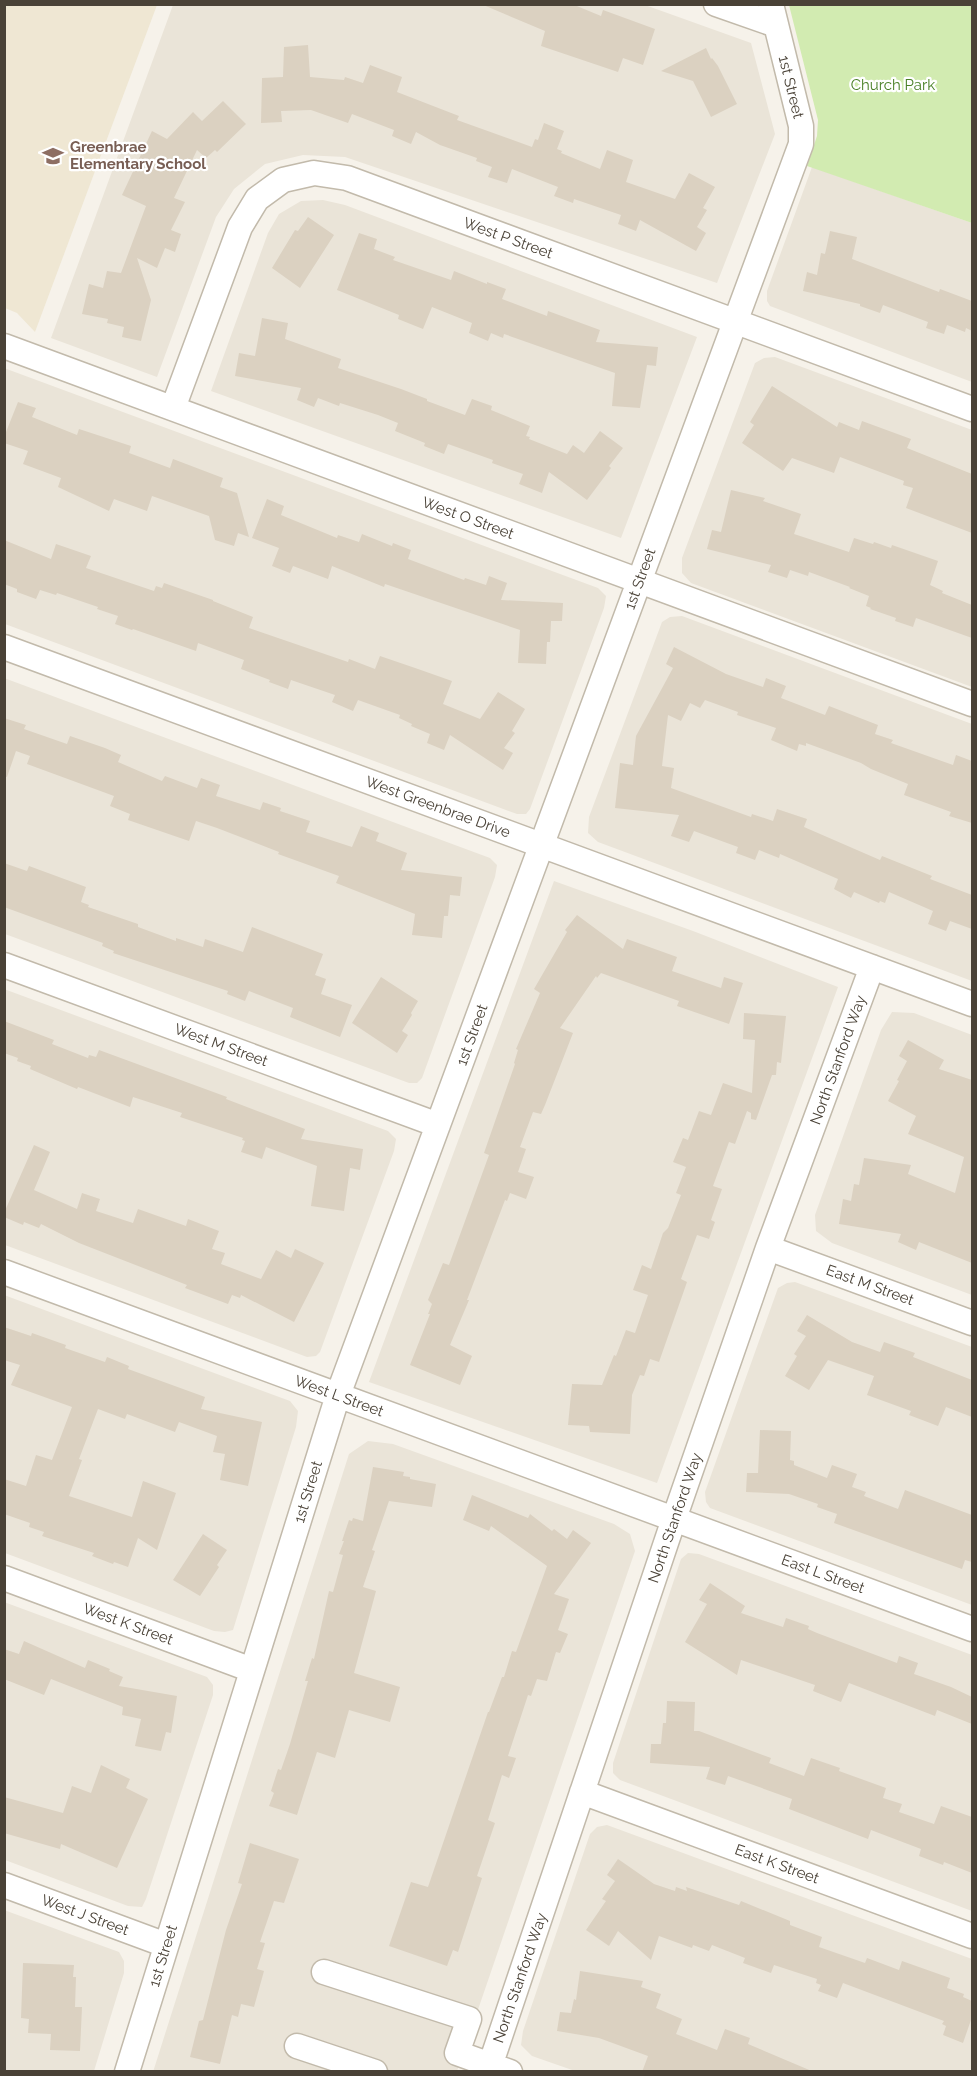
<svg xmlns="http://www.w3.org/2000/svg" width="977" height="2076" font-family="Raleway,sans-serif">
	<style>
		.residential { fill: #eae4d8 }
		.education { fill: #efe7d3 }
		.green { fill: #d2ebb1 }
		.building { fill: #dbd1c1 }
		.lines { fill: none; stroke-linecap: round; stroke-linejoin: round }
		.minor-casing { stroke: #c2baab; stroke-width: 27 }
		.minor { stroke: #fff; stroke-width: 24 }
		.labels { text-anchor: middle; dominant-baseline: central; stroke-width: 4.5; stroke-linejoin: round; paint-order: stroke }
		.park-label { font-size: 15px; fill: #498026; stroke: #fff }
		.street-label { font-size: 15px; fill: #4a4237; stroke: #fff }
		.education-label { font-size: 15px; font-weight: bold; fill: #785e54; stroke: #fff; text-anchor: start }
	</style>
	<rect width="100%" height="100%" fill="#f6f2ea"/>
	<path class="residential" d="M173,5H645L751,43L775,134L717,283L345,157L303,155L265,164L234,189L216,217L157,377L51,338Z
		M812,167L972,223V382L770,306L767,301V291Z
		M323,200L345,205L697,337L621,538L211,391L268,233L279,214L301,201Z
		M775,357L972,430V687L691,583L682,573V558L755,363L764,358Z
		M4,368L598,588L606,596L604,608L530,809L526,814H517L5,624Z
		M682,616L972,724V981L598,842L588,833L589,817L662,622L670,617Z
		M4,678L490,858L497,865L495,877L422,1078L417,1083H409L5,934Z
		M554,881L693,931L838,987L657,1483L369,1382Z
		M4,989L388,1131L396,1139L394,1151L320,1352L316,1356L307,1357L5,1245Z
		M892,1012L914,1013L972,1035V1295L832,1243L816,1231L815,1215L881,1030Z
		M795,1282L972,1347V1605L710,1508L706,1502L705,1492L778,1288L787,1283Z
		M4,1295L290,1401L298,1411L296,1427L233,1630L225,1632L214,1631L5,1553Z
		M368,1441L393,1444L614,1524L630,1534L635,1551L457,2071L153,2072L349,1454Z
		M688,1553L699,1554L972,1655V1911L620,1780L613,1773V1763L681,1559Z
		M4,1602L207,1677L213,1685V1695L146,1899L142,1907L128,1906L5,1860Z
		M607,1825L972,1959V2071H575L532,2056L521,2045L523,2031L590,1834L597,1827Z
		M4,1910L119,1952L124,1961V1973L94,2071H5Z"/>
	<path class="education" d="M4,5H157L35,332L17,313L5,308Z"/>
	<path class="green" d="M789,5H972V223L807,166L817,136L818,120Z"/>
	<path class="building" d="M481,4H572L601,16L603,10L655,29L643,65L623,58L618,72L541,46L545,31Z
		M308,45L310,77L344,80L345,77L363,83L370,65L402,77L397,92L459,116L457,120L532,147L535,139L538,140L544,123L564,131L557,149L562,151L561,153L600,169L607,150L633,160L626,182L675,199L689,173L715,187L703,208L707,210L697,227L706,233L696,251L640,220L636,231L618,224L621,215L574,199L573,203L554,196L558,187L512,169L507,183L488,177L492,167L476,161L477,158L440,145L416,132L411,144L392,136L394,130L352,114L348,123L311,110L281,111L282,122L261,123L262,78L283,77L284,47Z
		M706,48L711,59L712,58L718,66L737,104L711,117L693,81L661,71Z
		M223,101L246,124L217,152L215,150L206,158L197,150L174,198L185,202L171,230L181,234L175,252L165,248L157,268L137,258L151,300L141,341L122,337L124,327L107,323L108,319L82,314L89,284L103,288L107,271L121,273L146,206L122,195L152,131L167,139L193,112L202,121Z
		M308,217L334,235L300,288L272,268L295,230L298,231Z
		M830,231L857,237L852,259L939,292L940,289L972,301V331L966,328L965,332L947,325L944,334L926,328L928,322L883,305L880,313L860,306V304L803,291L807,272L817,275L821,253L825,254Z
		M359,233L377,239L374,249L395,257L393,260L451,280L454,271L487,284V282L506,289L502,299L547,316L548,311L600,330L596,342L658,347L656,366L647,365L640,408L612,406L615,373L504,334L503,338L491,333L488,341L469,333L472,323L432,307L423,329L398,319L399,315L337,290Z
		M262,318L288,323L285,339L341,359L338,368L401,389L427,399V401L465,415L472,399L492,406L491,410L530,426L526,436L530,437L529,439L567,454L573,445L584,453L600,431L623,448L609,466L611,468L587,500L549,472L542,493L519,484L523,474L492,463L493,460L448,444L444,454L424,446L425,443L395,431L398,423L378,415L340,403L339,406L318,398L314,407L297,400L301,388L235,376L239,353L255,356Z
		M772,386L837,427L839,422L859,430L862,421L911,439L907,448L972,474V533L906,508L913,488L903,485L904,481L840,457L834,473L792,458L783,471L742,443L754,425L750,422Z
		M18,402L36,408L32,417L77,435L79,429L131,446L129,453L170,468L173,459L223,478L220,487L237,493L249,537L238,533L234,546L215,540L209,516L152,496L147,511L114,499L109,511L58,487L61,478L23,464L28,451L4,443V437Z
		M731,490L765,498L763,501L801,514L794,534L849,552L854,538L873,544L874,542L891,548L892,545L938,561L930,585L943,591L942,593L972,605V638L916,618L913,627L895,621L896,618L870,609L871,608L866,606L869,596L849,588L850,587L809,572L808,576L790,570L787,578L768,572L771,565L707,549L712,530L721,532Z
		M267,499L284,506L281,515L337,538L338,535L359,542L362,534L392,546L393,543L411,550L408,559L464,580L465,578L486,585L489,576L507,583L501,600L563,603L562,621H551L550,642H547L546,664L518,663L520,630L385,584L384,587L332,566L328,579L293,566L290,573L272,566L279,548L252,538Z
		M4,540L51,559L56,544L91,556L86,568L154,591L156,586L162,588L164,583L213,600V601L253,617L249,628L348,662L349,659L375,669L380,656L418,669L452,681L443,704L480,719L498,692L525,709L512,731L515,733L504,748L513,753L503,770L450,735L444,750L427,743L430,734L411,726L412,724L399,718L400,715L358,700L353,711L332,702L335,695L291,680L288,689L269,682L270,680L241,669L244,660L198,643L196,651L133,629L132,630L115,624L118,616L97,609L98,607L57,593L56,595L40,590L36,599L17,592V589L4,584Z
		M674,647L726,674L763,687L766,678L786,686L781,698L825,715L829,706L878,725L875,734L893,740L891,743L953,765L956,755L972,761V823L949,816L951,812L904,795L908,784L871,769L861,763L806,743V746L799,744L797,751L771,740L776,728L737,715L738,712L705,700L700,708L690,703L681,721L668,715L662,766L674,768L671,788L751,817L752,814L773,821L777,809L807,819L804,827L880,860L882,856L932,876L930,879L972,895V929L950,921L946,931L928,924L933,911L889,892L885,903L880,901L879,903L854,892L851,898L834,889L838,879L780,854L779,858L759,850L755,860L736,853L738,847L694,831L689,842L671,836L679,815L615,808L620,763L633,765L636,736L673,668L666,664Z
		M4,718L26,725L24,729L67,744L70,736L105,748L121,755L118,762L162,781L165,776L197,788L201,778L220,785L216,796L260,810L263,802L281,808L280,811L310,821L306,832L352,847L361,826L379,833L376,841L407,853L401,870L462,877L460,896L450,895L448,916H444L442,938L412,935L415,914L336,883L339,876L278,854L279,852L217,828L196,821L189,841L128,820L130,814L110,806L114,796L27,764L30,756L16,751L7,777L4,776Z
		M4,863L27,871L29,866L86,887L81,902L89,905L88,907L138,924V927L176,941V938L203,947L205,939L243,952L252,927L323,954L315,975L326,979L321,994L352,1005L340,1037L290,1017L293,1008L249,991L245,1001L227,994L228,991L113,953L114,951L102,946L103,943L4,907Z
		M577,915L623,949L627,939L677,957L672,971L721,988L724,977L743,983L729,1024L677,1006L679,1001L601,973L597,978L596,976L560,1028L573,1033L545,1105L541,1114L533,1112L520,1147L526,1149L518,1172L534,1177L526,1199L510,1193L507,1201L505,1200L467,1300H469L450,1345L472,1356L460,1385L410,1365L430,1314H428L432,1304L428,1300L443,1263L449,1265L489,1155L484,1153L515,1064L514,1063L518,1050L516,1049L540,993L534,989L567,932L565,930Z
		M381,977L418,1001L411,1013L412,1015L402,1031L408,1035L397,1053L352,1023Z
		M744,1013L786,1016L781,1063L777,1062L776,1075H772L756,1120L751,1119V1113L747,1111L735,1144L729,1142L713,1186L722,1189L711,1220L715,1222L709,1239L697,1235L681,1279L687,1282L659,1362L650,1359L644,1376L640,1375L632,1395L630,1434L590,1432L589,1426L568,1425L572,1384L602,1385L614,1355L616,1356L626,1330L635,1333L648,1295L633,1290L642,1265L651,1269L663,1233L668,1228L681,1195L676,1193L686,1167L673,1162L683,1138L688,1140L699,1111L711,1115L723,1083L752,1093L755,1040L743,1039Z
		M4,1021L54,1040L52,1044L88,1058L89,1055L96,1057L99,1050L227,1097L226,1099L305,1129L301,1139L363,1149L360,1170L350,1168L344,1211L311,1206L317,1166L266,1147L262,1159L241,1152L245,1141L242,1140L243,1138L180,1117L182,1113L133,1097L130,1107L78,1087L77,1089L30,1069L31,1066L17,1061L18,1058L4,1053Z
		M908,1040L944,1060L939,1069L972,1080V1263L919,1242L916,1250L898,1242L901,1234L839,1224L843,1199L851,1201L854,1184L859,1185L864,1158L911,1165L908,1174L955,1193L964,1157L908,1134L916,1116L888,1101L899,1081L897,1080L907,1061L899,1056Z
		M34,1145L50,1152L34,1190L77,1209L82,1193L100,1199L96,1211L133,1223L138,1209L186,1226L188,1219L219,1231L212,1249L225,1253L221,1264L261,1279L276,1250L291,1258L295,1249L324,1263L294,1322L241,1295L240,1298L232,1295L228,1304L185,1288L187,1285L79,1243L41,1224L39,1228L24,1222L23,1225L4,1217V1213Z
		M807,1315L852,1342L880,1352L884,1342L915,1353L913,1357L972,1380V1417L946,1407L938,1426L909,1415L911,1411L867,1395L874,1376L828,1360L809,1390L785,1376L797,1356L794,1354L806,1336L797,1331Z
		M4,1327L31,1336L32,1333L66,1345L65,1348L105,1362L107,1357L129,1366L128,1369L205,1397L201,1409L262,1422L248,1486L220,1480L225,1454L213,1452L217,1436L179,1422L175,1432L127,1414L125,1419L98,1409L79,1459L82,1460L69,1496L132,1517L143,1481L176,1493L157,1550L138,1538L128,1567L114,1562L113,1564L92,1556L94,1553L42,1536L44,1532L29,1527L30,1523L4,1514V1479L26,1486L36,1455L52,1460L72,1407L11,1385L20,1365L4,1360Z
		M760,1430L791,1431L790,1460L794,1461V1465L827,1478L832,1465L857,1474L852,1487L866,1492L864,1496L898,1509L905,1490L972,1515V1562L965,1560L962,1569L834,1523L837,1514L817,1507L818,1504L789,1494L746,1492L747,1473H758Z
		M373,1467L404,1472L403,1476L410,1477V1479L436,1484L432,1507L389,1501L372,1550L375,1551L363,1587L376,1591L354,1673L400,1687L390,1722L349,1710L335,1758L317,1752L297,1815L269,1806L274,1793L271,1791L278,1769L281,1770L290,1744L308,1681H305L312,1658L314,1659L329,1591L333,1592L343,1555L339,1554L344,1541H342L349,1520L352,1521L353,1518L363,1521Z
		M472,1495L528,1518L530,1514L552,1531L554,1529L567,1539L573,1530L591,1543L554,1594L569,1599L558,1630L568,1634L560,1653L556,1652L547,1681L537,1679L531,1696L528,1695L508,1756L516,1758L509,1778L502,1775L488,1820L495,1823L477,1876L482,1878L458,1952L453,1950L447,1966L389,1946L411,1882L428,1887L488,1712H489L502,1677H504L512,1651L516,1652L547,1566L491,1526L489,1531L463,1520Z
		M203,1534L227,1550L217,1565L219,1567L200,1596L173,1580Z
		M710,1583L745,1606L741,1613L783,1627L786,1618L809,1626L808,1629L817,1633L897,1663L899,1656L918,1663L914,1674L951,1687L972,1697V1724L937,1710L935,1716L849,1683L841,1702L813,1691L815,1685L741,1660L737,1675L685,1642L707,1604L699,1600Z
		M24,1641L85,1668L88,1660L110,1669L109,1671L123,1677L119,1686L177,1696L171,1733L166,1732L161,1751L135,1746L141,1719L122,1715L123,1707L51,1679L44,1695L4,1679V1649L19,1654Z
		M667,1701L695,1702L694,1731H699L771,1758L769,1763L804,1776L811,1758L840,1768L839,1771L886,1788L883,1798L902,1804L899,1812L934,1824L941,1806L972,1817V1873L944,1862L943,1865L919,1856L921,1849L871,1830L868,1839L789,1809L792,1799L745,1782L728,1776L725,1785L706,1779L710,1767L650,1763L651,1744H661L663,1723H666Z
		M101,1765L130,1779L126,1788L148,1799L117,1868L61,1844L60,1849L4,1833V1797L63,1813L72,1786L91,1793Z
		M250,1843L299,1859L284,1903L274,1901L260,1942L265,1943L257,1969L264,1971L254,2007L241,2004L238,2017L232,2015L220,2064L190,2057L199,2021L203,2020L226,1930L242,1884L238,1883Z
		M618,1859L654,1884L675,1891L676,1887L687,1891L686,1887L739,1905L741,1901L790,1921V1925L822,1937L819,1947L865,1963L867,1958L899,1970L902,1961L950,1978L947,1988L964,1994L963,1997L972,2001V2017L963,2043L943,2035L946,2026L942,2024L944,2021L843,1983L837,1998L818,1991L821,1985L816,1983L817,1979L774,1965L771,1973L743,1963L745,1958L712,1945L709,1951L693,1945L692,1948L659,1936L651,1960L618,1931L609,1946L586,1930L606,1901L602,1899L615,1881L607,1875Z
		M23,1963L74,1965L73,1977H76L75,2007H82L80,2051L50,2050L51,2034L28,2033L29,2019L21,2018Z
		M580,1971L643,1981L641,1987L661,1994L656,2008L682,2019L676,2034L717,2050L725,2029L750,2038L748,2044L814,2072H642L648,2056L599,2038L557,2031L560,2012L571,2013L574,1999L576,2000Z"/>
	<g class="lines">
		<defs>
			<path id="minor" d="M716,4L776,25
				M4,346L972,704
				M173,408L240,227L257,199L283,180L314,173L347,178L972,409
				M4,647L972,1004
				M4,965L438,1125
				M768,1248L972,1323
				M4,1272L972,1629
				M4,1578L252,1670
				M582,1792L972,1936
				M4,1885L166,1945
				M324,1972L469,2019L457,2053L510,2072
				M297,2046L375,2072
				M127,2072L338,1395L801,144V126L771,4
				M488,2072L674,1519L768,1248L872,967"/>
		</defs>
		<use href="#minor" class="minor-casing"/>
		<use href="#minor" class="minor"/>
	</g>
	<defs>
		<symbol id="school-bare" viewBox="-9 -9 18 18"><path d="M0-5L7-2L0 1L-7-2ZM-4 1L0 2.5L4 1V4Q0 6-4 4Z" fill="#8d6e63" stroke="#fff" stroke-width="2.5" paint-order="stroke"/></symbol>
	</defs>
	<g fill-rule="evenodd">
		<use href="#school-bare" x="38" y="141" width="30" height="30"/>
	</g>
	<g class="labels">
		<g class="park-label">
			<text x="893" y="85">Church Park</text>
		</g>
		<g class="street-label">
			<text transform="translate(791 87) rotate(76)">1st Street</text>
			<text transform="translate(508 238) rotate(20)">West P Street</text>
			<text transform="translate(468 518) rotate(20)">West O Street</text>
			<text transform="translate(640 579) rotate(-70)">1st Street</text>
			<text transform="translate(438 807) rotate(20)">West Greenbrae Drive</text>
			<text transform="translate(472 1035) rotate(-70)">1st Street</text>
			<text transform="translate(221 1045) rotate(20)">West M Street</text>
			<text transform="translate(838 1060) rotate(-70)">North Stanford Way</text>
			<text transform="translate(870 1285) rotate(20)">East M Street</text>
			<text transform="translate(339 1396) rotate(20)">West L Street</text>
			<text transform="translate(308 1492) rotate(-73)">1st Street</text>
			<text transform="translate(675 1518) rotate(-71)">North Stanford Way</text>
			<text transform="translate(823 1574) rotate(20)">East L Street</text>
			<text transform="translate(128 1624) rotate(20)">West K Street</text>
			<text transform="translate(777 1864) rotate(20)">East K Street</text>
			<text transform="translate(85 1915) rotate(20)">West J Street</text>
			<text transform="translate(163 1956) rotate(-73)">1st Street</text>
			<text transform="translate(520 1978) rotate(-71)">North Stanford Way</text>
		</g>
		<g class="education-label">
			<text x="70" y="147">Greenbrae<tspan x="70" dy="17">Elementary School</tspan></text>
		</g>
	</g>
	<rect width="977" height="2076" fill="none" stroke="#4a4237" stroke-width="12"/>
</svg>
